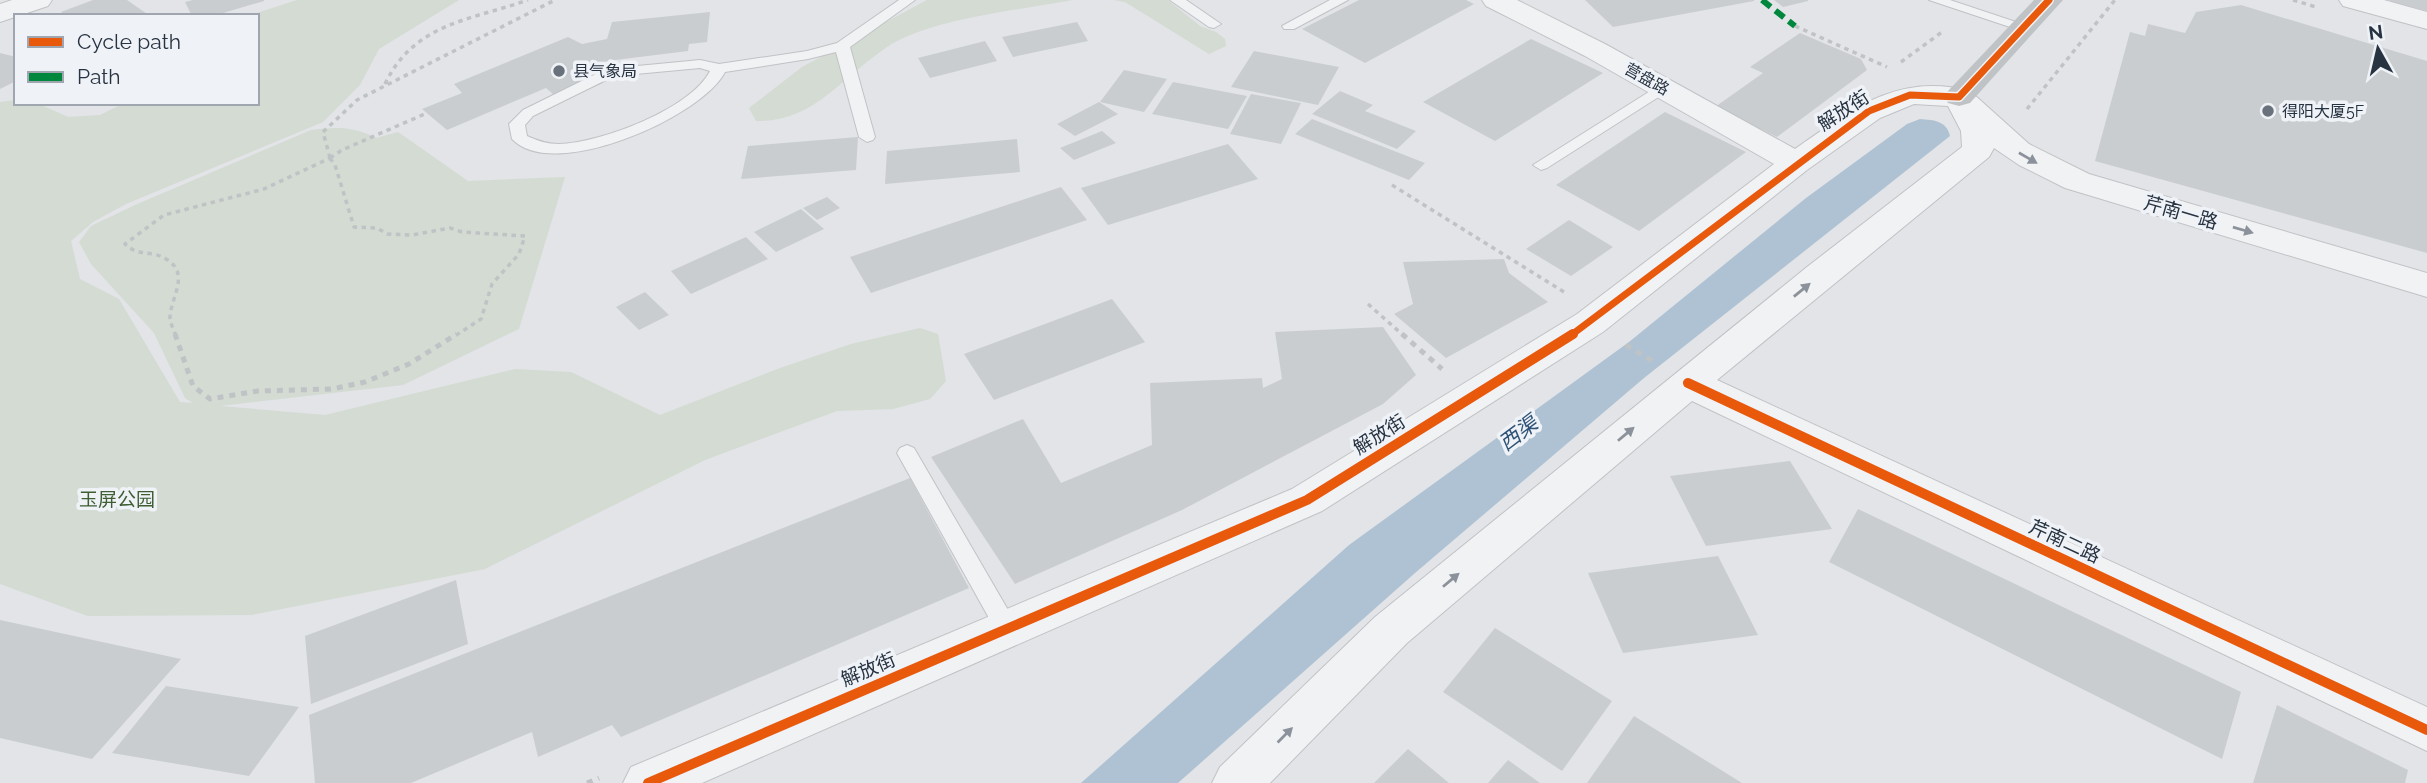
<svg xmlns="http://www.w3.org/2000/svg" width="2427" height="783" font-family="Raleway,'Noto Sans SC',sans-serif">
	<style>
		.green { fill: #d3dbd2 }
		.water { fill: #afc2d3 }
		.building { fill: #cacdd0 }
		.lines { fill: none; stroke-linecap: round; stroke-linejoin: round }
		.lane-casing { stroke: #c0c2c5; stroke-width: 2 }
		.street-casing { stroke: #c0c2c5; stroke-width: 2 }
		.path-far1 { stroke: #c0c3c6; stroke-width: 3.5; stroke-dasharray: 4.5 4.5; stroke-linecap: butt }
		.path { stroke: #c0c3c6; stroke-width: 5; stroke-dasharray: 6 6; stroke-linecap: butt }
		.lane { fill: #f1f2f4; fill-rule: evenodd }
		.street { fill: #f1f2f4; fill-rule: evenodd }
		.secondary { fill: #c0c3c6; fill-rule: evenodd }
		.quiet { stroke: #00873e; stroke-width: 6; stroke-dasharray: 11 6; stroke-linecap: butt }
		.cycleway-far1-casing { stroke: #eff3f7; stroke-width: 10 }
		.cycleway-casing { stroke: #eff3f7; stroke-width: 14 }
		.cycleway-far1 { stroke: #e8590c; stroke-width: 7 }
		.cycleway { stroke: #e8590c; stroke-width: 10 }
		.oneway { fill: #8c929b }
		.poi-dot { fill: #69717c; stroke: #eff3f7; stroke-width: 2.5 }
		.labels { text-anchor: middle; dominant-baseline: central; stroke-width: 7; stroke-linejoin: round; paint-order: stroke }
		.far-poi-label { font-size: 16px; fill: #283342; stroke: #eff3f7; text-anchor: start }
		.far-street-label { font-size: 16px; fill: #283342; stroke: #eff3f7 }
		.street-label { font-size: 19px; fill: #283342; stroke: #eff3f7 }
		.park-label { font-size: 19px; fill: #3f5e34; stroke: #eff3f7 }
		.water-label { font-size: 21px; font-style: italic; fill: #305477; stroke: #eff3f7 }
	</style>
	<rect width="100%" height="100%" fill="#e2e4e7"/>
	<path class="green" d="M297,0H459L379,49L360,85L323,122L126,204L93,222L71,241L80,279L119,299L180,402L193,403L185,398L154,333L91,264L79,242L91,226L135,205L311,130C336,127 353,126 376,138L398,132L468,181L565,177L519,329L403,385L220,406L325,415L515,369L571,372L660,415L780,368L851,344L920,328L938,334L946,381L930,399L893,409L837,411L705,460L485,569L252,615L88,616L0,584V102L16,100V103H37L68,117L100,115L124,103H257V16H248Z
		M927,0H1072C1020,10 929,19 887,47C843,76 813,123 756,121L749,108L802,67Z
		M1113,0H1168L1200,26L1216,32L1225,39L1226,46L1209,54L1125,2Z"/>
	<path class="water" d="M1920,119C1934,120 1947,121 1950,136L1644,378L1415,573L1178,783H1081L1349,545L1629,342L1806,198L1907,124Z"/>
	<path class="building" d="M93,0H127L150,16H66L61,12Z
		M193,0H264V1L213,16H192L185,2Z
		M1359,0H1466L1474,4L1365,63L1302,29Z
		M1585,0H1754V1L1613,27Z
		M1774,0H1808V1L1783,7Z
		M2390,0H2427V11L2390,1Z
		M2241,5L2427,61V253L2095,161L2130,32L2145,36L2148,24L2185,33L2196,12Z
		M710,12L707,42L689,44L688,51L607,61L583,71L603,83L561,101L546,88L447,130L422,109L462,93L454,84L568,37L582,44L607,39L612,22Z
		M1077,22L1088,41L1013,57L1002,37Z
		M1800,33L1861,59L1867,70L1777,137L1715,107L1763,73L1750,67Z
		M1531,39L1603,73L1495,141L1423,102Z
		M985,41L997,61L930,78L918,58Z
		M1254,51L1339,67L1318,105L1231,87Z
		M0,53L16,57V81L0,89Z
		M1124,70L1167,79L1144,112L1100,102Z
		M1173,82L1247,96L1228,129L1152,114Z
		M1340,91L1373,105L1365,111L1416,131L1397,149L1312,114Z
		M1251,94L1301,103L1281,144L1230,134Z
		M1099,102L1118,114L1075,136L1057,124Z
		M1665,112L1746,152L1639,231L1556,185Z
		M1312,119L1425,163L1409,180L1295,134Z
		M1102,131L1116,143L1074,160L1060,148Z
		M858,137L856,170L741,179L748,146Z
		M1017,139L1020,172L885,184L887,151Z
		M1228,144L1258,179L1108,225L1081,188Z
		M1061,187L1087,220L871,293L850,257Z
		M827,197L840,208L817,220L803,208Z
		M801,209L824,229L776,252L754,232Z
		M1569,220L1613,247L1571,276L1526,249Z
		M746,237L768,259L691,294L671,271Z
		M1504,259L1509,273L1548,302L1446,358L1394,314L1413,304L1403,262Z
		M645,292L669,315L639,330L616,307Z
		M1112,299L1145,342L994,400L964,354Z
		M1383,327L1416,375L1383,404L1182,510L1015,584L931,457L1023,419L1061,483L1152,445L1150,383L1262,378L1263,388L1282,379L1275,332Z
		M1790,461L1832,529L1706,546L1670,476Z
		M910,478L969,588L621,737L612,725L538,757L532,732L411,783H315L309,715Z
		M1858,509L2241,692L2222,759L1829,562Z
		M1718,556L1758,635L1623,653L1588,573Z
		M456,580L468,644L311,704L305,636Z
		M0,620L181,659L92,759L0,738Z
		M1495,628L1612,701L1562,771L1443,692Z
		M166,686L299,707L249,776L112,753Z
		M2277,705L2408,770L2405,783H2253Z
		M1634,716L1742,783H1587Z
		M1408,749L1449,783H1374Z
		M1508,760L1540,783H1488Z"/>
	<g class="lines">
		<defs>
			<path id="lane" d="M899,0H915L850,47L875,137L873,140L867,142L859,137L836,52L808,59L725,72C702,117 553,183 512,139L509,124L523,110L606,69L700,60L719,64L807,51L837,43ZM700,68L710,71C691,109 600,143 559,144C547,144 538,141 527,136L525,125L533,116L614,76Z
				M1170,0H1186L1221,24L1214,28L1209,27Z
				M1330,0H1348L1294,29H1284L1282,26Z
				M1929,0H1950L2031,27L2024,31L2019,30Z
				M1663,83L1668,85V91L1547,168L1541,170L1533,165Z
				M907,445L914,448L1015,622L1018,629L1015,636L1007,639L999,636L897,453L900,448Z"/>
			<path id="street" d="M12,0H52L48,6L0,22V4Z
				M1482,0H1517L1605,44L1795,149C1851,110 1897,72 1970,91L2029,144L2089,174L2427,273V297L2065,188L2019,165L1994,148L1989,157L1717,380L2427,707V751L1692,401L1407,643L1270,783H1212L1220,767L1375,617L1807,267L1962,147L1961,131L1948,106L1914,104L1880,118L1807,170L1603,332L1322,511L702,783H623L631,767L1292,489L1577,314L1774,164L1585,56L1486,6Z
				M2339,0H2384L2427,12V29L2343,6Z"/>
		</defs>
		<use href="#lane" class="lane-casing"/>
		<use href="#street" class="street-casing"/>
		<path class="path-far1" d="M2293,0L2316,7
			M1795,26L1887,67
			M1901,62L1942,32
			M385,84C414,23 471,20 528,0
			M2027,109L2115,0
			M330,158L335,165L354,227L377,228L387,234L412,235L450,228L462,232L525,236L519,254L492,284L481,319L455,336
			M330,158L323,132L357,100L555,0
			M330,158L342,150L427,113
			M1392,185L1564,292
			M1368,304L1404,336
			M176,336C174,331 171,324 170,320C169,299 192,274 166,259C152,250 138,257 125,244L164,215L264,189L330,158"/>
		<path class="path" d="M175,334L193,386L210,399L258,391L332,389L365,382L409,364L457,334
			M1402,334L1442,369
			M1626,345L1652,361
			M587,783L599,778"/>
		<use href="#lane" class="lane"/>
		<use href="#street" class="street"/>
		<path class="secondary" d="M2034,0H2063L1970,103L1959,106L1948,103L1944,97L1948,91Z"/>
		<path class="quiet" d="M1762,0L1795,26"/>
		<defs>
			<path id="cycleway-far1" d="M1570,336L1869,111L1910,95L1959,97L2049,0"/>
			<path id="cycleway" d="M1688,383L2427,730
				M648,783L1307,500L1573,334"/>
		</defs>
		<use href="#cycleway-far1" class="cycleway-far1-casing"/>
		<use href="#cycleway" class="cycleway-casing"/>
		<use href="#cycleway-far1" class="cycleway-far1"/>
		<use href="#cycleway" class="cycleway"/>
	</g>
	<defs><path id="oneway-solid" d="M-6-.8H1V-3.2L6.5 0L1 3.2V.8H-6Z" transform="scale(1.75)"/></defs>
	<g class="oneway">
		<use href="#oneway-solid" transform="translate(2028 158) rotate(30)"/>
		<use href="#oneway-solid" transform="translate(2243 230) rotate(16)"/>
		<use href="#oneway-solid" transform="translate(1802 290) rotate(-39)"/>
		<use href="#oneway-solid" transform="translate(1626 434) rotate(-40)"/>
		<use href="#oneway-solid" transform="translate(1451 580) rotate(-40)"/>
		<use href="#oneway-solid" transform="translate(1285 735) rotate(-45)"/>
	</g>
	<g class="poi-dot">
		<circle cx="559" cy="71" r="7"/>
		<circle cx="2268" cy="111" r="7"/>
	</g>
	<g class="labels">
		<g class="far-poi-label">
			<text x="573" y="71">县气象局</text>
			<text x="2282" y="111">得阳大厦5F</text>
		</g>
		<g class="far-street-label">
			<text transform="translate(1647 79) rotate(29)">营盘路</text>
		</g>
		<g class="street-label">
			<text transform="translate(1843 110) rotate(-33)">解放街</text>
			<text transform="translate(2181 212) rotate(16)">芹南一路</text>
			<text transform="translate(1379 434) rotate(-32)">解放街</text>
			<text transform="translate(2065 541) rotate(25)">芹南二路</text>
			<text transform="translate(868 669) rotate(-23)">解放街</text>
		</g>
		<g class="park-label">
			<text x="117" y="499">玉屏公园</text>
		</g>
		<g class="water-label">
			<text transform="translate(1518 433) rotate(-37)">西渠</text>
		</g>
	</g>
	<rect x="14" y="14" width="245" height="91" fill="#eff3f7" stroke="#9fa6af" stroke-width="2"/>
	<rect x="28" y="37" width="35" height="10" fill="#e8590c" stroke="#9fa6af" stroke-width="2"/>
	<text x="77" y="49" font-size="21" fill="#283342">Cycle path</text>
	<rect x="28" y="72" width="35" height="10" fill="#00873e" stroke="#9fa6af" stroke-width="2"/>
	<text x="77" y="84" font-size="21" fill="#283342">Path</text>
	<g transform="translate(2378 49) rotate(352)" stroke="#eff3f7" stroke-width="5" paint-order="stroke">
	<path d="M0-5L12 26L0 18L-12 26Z" fill="#283342"/>
	<text y="-10" font-size="19" font-weight="bold" text-anchor="middle" fill="#283342">N</text>
	</g>
</svg>
